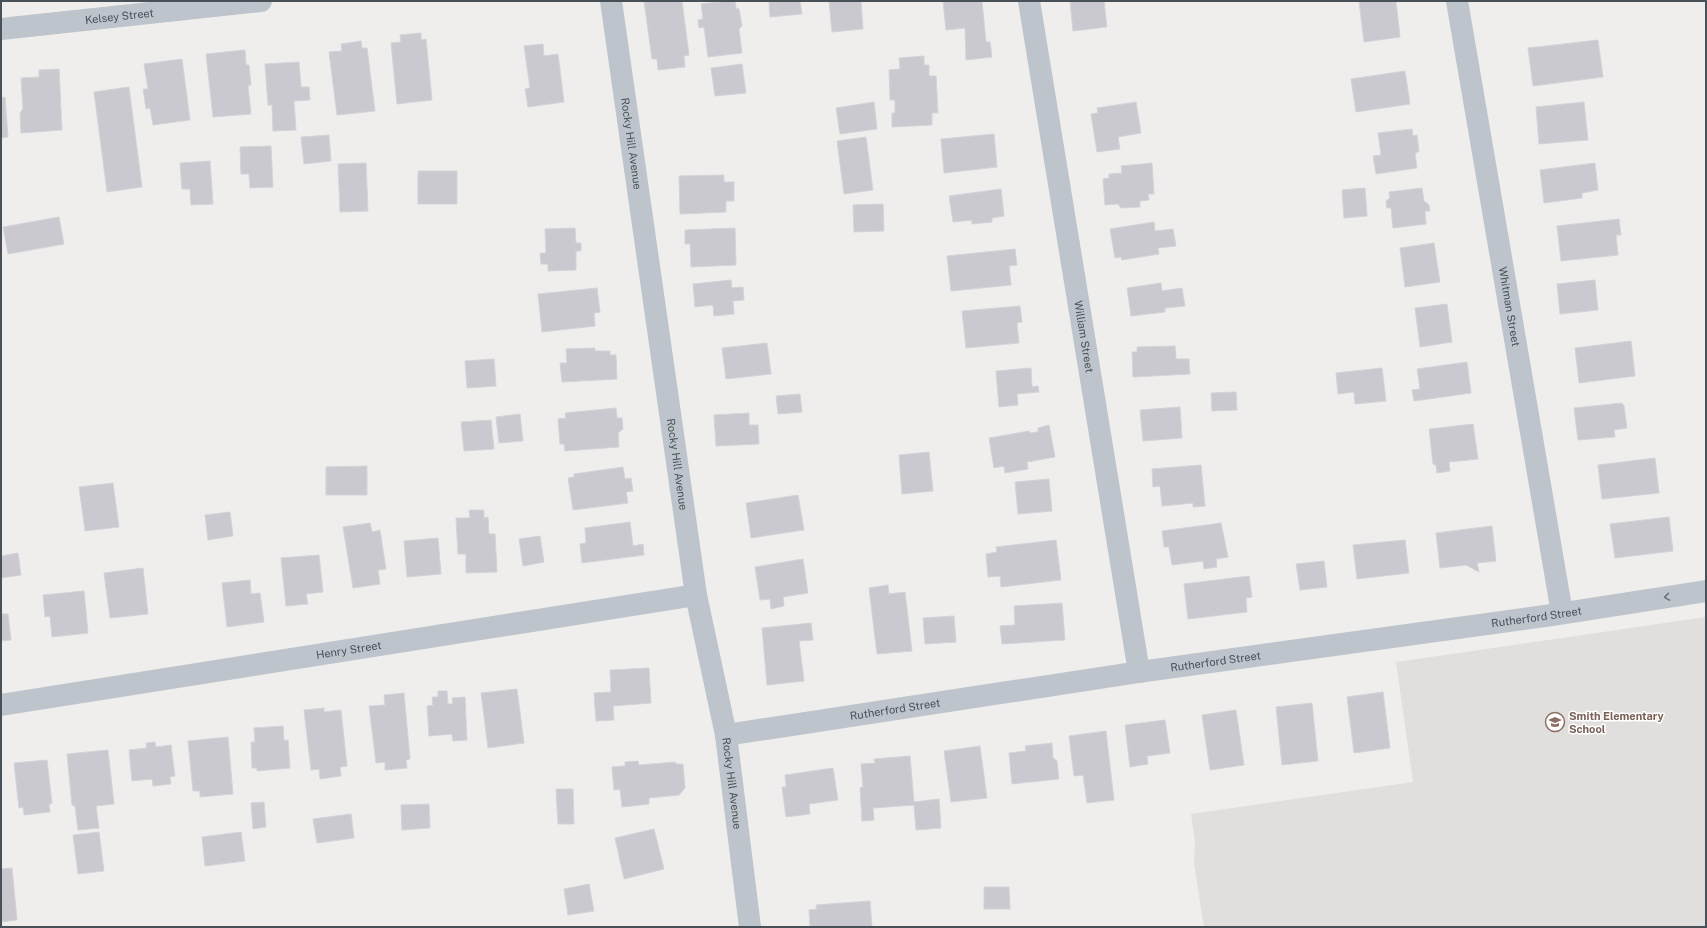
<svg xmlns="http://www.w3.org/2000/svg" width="1707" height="928" font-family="'Public Sans',sans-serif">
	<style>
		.education { fill: #e0dfde }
		.building { fill: #c9c9cf; stroke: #d2d4d8 }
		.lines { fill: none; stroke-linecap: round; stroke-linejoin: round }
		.minor { stroke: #bdc4cb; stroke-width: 22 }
		.oneway { stroke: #6b737a }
		.labels { text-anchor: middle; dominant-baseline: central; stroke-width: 3; stroke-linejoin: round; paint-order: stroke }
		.street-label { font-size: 11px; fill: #485058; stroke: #fff }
		.education-label { font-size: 11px; font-weight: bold; fill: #785e54; stroke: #fff; text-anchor: start }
	</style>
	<rect width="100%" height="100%" fill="#f0eded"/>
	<path class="education" d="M1706,617V927H1204L1194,864L1195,841L1191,814L1413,782L1396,662Z"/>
	<path class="building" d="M644,1H682L689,55L684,56L685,67L658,70L657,59H652Z
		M727,1H735L736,8L739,9L742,26L739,29L742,53L708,57L704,27L699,28L698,20L703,19L701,4Z
		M769,1H800L802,14L770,17Z
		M829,1H861L863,29L832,32Z
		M943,1H982L986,42H990L992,57L966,60L965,28L946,30Z
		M1070,1H1104L1107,27L1073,31Z
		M1359,1H1396L1400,37L1364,42Z
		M421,33V40L426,39L432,100L397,104L391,43L401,42L400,35Z
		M1598,40L1603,77L1533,86L1528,48Z
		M361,41L362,48H367L375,111L337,115L329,52L342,51L341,44Z
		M543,44L544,56L558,54L564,102L528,107L525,89L530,88L524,46Z
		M245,50L246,65H249L251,85L248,86L251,114L213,117L206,54Z
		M924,56V65H929V76H936L938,113H932V125L892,127V113H895V100H890L889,70L900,69L899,58Z
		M182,59L190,120L153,125L150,108L146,109L143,89H148L144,64Z
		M299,62L301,87H309L310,100L294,101L296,130L273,131L272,105H268L265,64Z
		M742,64L746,93L715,96L711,68Z
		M59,69L62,130L21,133L20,113L23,109L21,78L39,77V70Z
		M1405,71L1410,104L1356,112L1351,79Z
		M129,87L142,187L107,192L94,92Z
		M5,97L8,137L1,138V98Z
		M874,102L877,129L840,134L836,108Z
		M1136,102L1141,133L1118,137L1120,149L1097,152L1091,114L1098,113L1097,108Z
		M1584,102L1588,140L1539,144L1536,107Z
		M1412,129L1413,136L1417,135L1419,151L1415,154L1417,168L1376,174L1373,156L1381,155L1378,133Z
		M994,134L997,167L944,173L941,139Z
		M329,135L331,161L304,164L301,137Z
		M866,137L873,190L844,194L837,141Z
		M271,146L273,187L250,188L249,174H241L240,147Z
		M210,161L213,204L191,205L190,189H182L180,163Z
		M366,163L368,211L340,212L338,164Z
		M1152,163L1154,194H1148L1149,200L1140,201V207L1121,208L1118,204L1105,205L1103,179L1109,178V174L1122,173L1121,166Z
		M1595,163L1598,190L1582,193V198L1544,203L1540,170Z
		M418,171H457V204H418Z
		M724,175V182H734V201H726V212L680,214L679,176Z
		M1365,188L1367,216L1344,218L1342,190Z
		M1422,188L1424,201L1429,205L1430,211H1425L1426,224L1393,228L1391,208H1387L1386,201L1390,198L1389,192Z
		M1001,189L1004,216L992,218V222L972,224V220L953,222L949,196Z
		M883,204L884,231L854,232L853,205Z
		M59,217L64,244L8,254L3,227Z
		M1619,219L1621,235H1616L1618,255L1561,261L1557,226Z
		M1154,222L1155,231L1173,229L1176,246L1158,248L1159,254L1122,260L1121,257L1115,258L1110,229Z
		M575,228L576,243H581V251H576V270L548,271V264H541L540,253H546L545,229Z
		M735,228L736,265L691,267L690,244H685V230Z
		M1434,243L1440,282L1405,287L1400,248Z
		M1015,249L1017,265L1009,266L1011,285L951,291L947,256Z
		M731,280L732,288L743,287L744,300L733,301L734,314L714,316L713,305L695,307L693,284Z
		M1595,280L1598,310L1560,314L1557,284Z
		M1161,283L1162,291L1182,288L1185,306L1165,308V312L1131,316L1127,288Z
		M597,288L600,312L594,313L595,326L542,332L538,294Z
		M1447,304L1452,342L1420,347L1415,308Z
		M1020,306L1022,322L1017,323L1019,343L966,348L962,311Z
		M1631,341L1635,376L1579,383L1575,348Z
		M767,343L771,374L726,379L722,348Z
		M1175,346L1176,359H1189L1190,374L1133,377L1132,352H1137V347Z
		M595,348V351H610V355H616L617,379L562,382L560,363H567L566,349Z
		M494,359L496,386L467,388L465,361Z
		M1467,362L1471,393L1414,401L1412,390L1420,389L1417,369Z
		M1031,368L1032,387L1038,386L1039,392L1017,394L1018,405L999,407L996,371Z
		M1382,368L1386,401L1355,404L1354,392L1338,394L1336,373Z
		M1236,392L1237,410L1212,411L1211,393Z
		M800,394L802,412L778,414L776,396Z
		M1622,403L1624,406L1627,428L1614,430L1615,437L1578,440L1574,408Z
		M1180,407L1182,438L1143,441L1140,410Z
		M616,408L617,418H622L623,429L618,433L619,447L565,451L564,444H560L558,419L566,418L565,413Z
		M749,413V425H758L759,444L716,446L714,415Z
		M520,414L523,441L499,443L496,417Z
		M491,420L494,449L464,451L461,422Z
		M1473,424L1478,459L1449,462L1450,471L1437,473L1436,465L1433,464L1429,429Z
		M1049,425L1055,457L1027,462L1028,469L1005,473L1004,466L994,468L989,438L1029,431L1030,433L1038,432V428Z
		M929,452L933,491L902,494L899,455Z
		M1655,458L1659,493L1602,499L1598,465Z
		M1201,465L1205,506L1193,507V503L1162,506L1160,486L1153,487L1152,469Z
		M367,466V495H326V467Z
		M623,467L625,479L631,478L633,491L626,492L628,503L573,510L568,478L574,477V474Z
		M1049,479L1052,511L1018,514L1015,482Z
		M113,483L119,527L85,531L79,487Z
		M798,495L804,530L751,538L746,503Z
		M469,510H484V518L488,517L489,534H495L497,572L466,573V554H458L456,518H470Z
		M230,512L233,536L208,540L205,515Z
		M1669,517L1673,551L1615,558L1610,524Z
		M630,522L633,546L643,544L644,555L582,563L580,544L586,543L585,528Z
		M370,523L372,532L380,530L386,569L378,570L380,584L353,588L343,527Z
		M1221,523L1228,557L1216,559L1217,567L1204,569L1203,561L1172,565L1169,547H1164L1162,531Z
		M1492,526L1496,561L1477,563L1479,572L1466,565L1440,568L1436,533Z
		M540,536L544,562L523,566L519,539Z
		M438,538L441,574L407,577L404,541Z
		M1056,540L1061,580L1001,587L1000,576L988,577L986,554L997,552L996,547Z
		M1405,540L1409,573L1357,579L1353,545Z
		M18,553L21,575L1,578V556Z
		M319,555L323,592L306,594L308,604L286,606L281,558Z
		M803,559L808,593L783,597L784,606L771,609L770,599L760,600L755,567Z
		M1324,561L1327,587L1300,590L1296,564Z
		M143,568L148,614L110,618L104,573Z
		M1249,576L1252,597L1246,598L1247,612L1188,619L1184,584Z
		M250,580L251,594L260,593L264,622L227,627L222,583Z
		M888,585L889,594L905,592L912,651L877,654L869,588Z
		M84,591L88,633L52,637L50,616L45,617L43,595Z
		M1062,603L1065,640L1002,644L1000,626L1015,625L1014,606Z
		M1,614H8L11,640L1,641Z
		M954,616L956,642L925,644L923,618Z
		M811,623L813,640L799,641L804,681L767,685L762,628Z
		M649,668L651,703L613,706L614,720L596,721L594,693L611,692L610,670Z
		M517,689L524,743L488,748L481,693Z
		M438,691H447L448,704H453L452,698L465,697L467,740L453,741L452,734L429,736L427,706L433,705L432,697H438Z
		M1383,692L1390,748L1354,753L1347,697Z
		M404,693L410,759L406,760L407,768L385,770V762L376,763L369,706L385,705L384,695Z
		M1312,703L1318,761L1282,765L1276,707Z
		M324,708V712L341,710L347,766L340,767L341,776L320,779L319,769L311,770L304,710Z
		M1236,710L1244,765L1210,770L1202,715Z
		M1165,720L1170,753L1147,756L1148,764L1130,767L1125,725Z
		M283,726L284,741L288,740L290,768L257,771V768H252L251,742H255L254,728Z
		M1106,731L1114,800L1087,803L1083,775L1074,776L1069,736Z
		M228,737L233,794L200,797V791H193L188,741Z
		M155,742L156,747L171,745L175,776L170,777L171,784L153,786L152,779L132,781L129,750L147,748L146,743Z
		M1052,743L1053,758L1057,761L1059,779L1012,784L1009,753L1026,751L1025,746Z
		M980,746L987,798L951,802L944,751Z
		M108,750L114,804L96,806L99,828L78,830L75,806L72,805L67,754Z
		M910,756L914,802L939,799L941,828L916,830L914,805L873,808L874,820L862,821L860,788L863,787L861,764L875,763L874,759Z
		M47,760L52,803L49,805L50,812L24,815L23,807L19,808L14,763Z
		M638,761L639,765L675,762L676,764H683L685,788L679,795L649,798V804L622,807L620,789L614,790L612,767L625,766V762Z
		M833,768L838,800L809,804L810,814L786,817L782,787H786L785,775Z
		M556,789H573L574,824H558Z
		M264,802L266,827L253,829L251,803Z
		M429,804L430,828L402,830L401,805Z
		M351,814L354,838L317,843L313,819Z
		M654,829L664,869L624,879L615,838Z
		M99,832L104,871L78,874L73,835Z
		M241,832L245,861L205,866L202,837Z
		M12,868L17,920L1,922V869Z
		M589,884L594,911L568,915L564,889Z
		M984,887H1009L1010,909H984Z
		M870,901L872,927H810L809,910L817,909L816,905Z"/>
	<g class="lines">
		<g class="minor">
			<path id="s1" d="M611,1L696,595L726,735L750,927"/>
			<path id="s2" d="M1029,1L1139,672"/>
			<path id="s3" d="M1457,1L1562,613"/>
			<path id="s4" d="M1,29L261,1"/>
			<path id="s5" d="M1,705L696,595"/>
			<path id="s6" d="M726,735L1139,672L1552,615L1706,591"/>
		</g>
	</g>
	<defs><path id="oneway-chevron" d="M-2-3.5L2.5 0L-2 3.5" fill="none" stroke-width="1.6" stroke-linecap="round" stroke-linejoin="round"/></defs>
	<use class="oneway" href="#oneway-chevron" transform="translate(1667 597) rotate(171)"/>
	<defs>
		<symbol id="school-ring" viewBox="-11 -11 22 22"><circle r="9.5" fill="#fff" stroke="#8d6e63" stroke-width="1.5"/><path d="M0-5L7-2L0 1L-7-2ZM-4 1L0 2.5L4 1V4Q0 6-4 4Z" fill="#8d6e63"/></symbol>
	</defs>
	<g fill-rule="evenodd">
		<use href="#school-ring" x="1544" y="711" width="22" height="22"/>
	</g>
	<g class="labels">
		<g class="street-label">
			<text stroke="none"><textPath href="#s4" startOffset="119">Kelsey Street</textPath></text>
			<text stroke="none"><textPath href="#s1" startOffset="144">Rocky Hill Avenue</textPath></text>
			<text stroke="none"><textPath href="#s3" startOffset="310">Whitman Street</textPath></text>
			<text stroke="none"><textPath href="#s2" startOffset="340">William Street</textPath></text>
			<text stroke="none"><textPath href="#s1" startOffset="468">Rocky Hill Avenue</textPath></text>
			<text stroke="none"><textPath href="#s6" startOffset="819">Rutherford Street</textPath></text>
			<text stroke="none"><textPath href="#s5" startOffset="352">Henry Street</textPath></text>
			<text stroke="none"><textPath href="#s6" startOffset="495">Rutherford Street</textPath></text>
			<text stroke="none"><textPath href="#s6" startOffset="171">Rutherford Street</textPath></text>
			<text stroke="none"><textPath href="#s1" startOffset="792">Rocky Hill Avenue</textPath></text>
		</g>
		<g class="education-label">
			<text x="1569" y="716">Smith Elementary<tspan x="1569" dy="13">School</tspan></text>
		</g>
	</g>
	<rect width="1707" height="928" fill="none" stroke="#485058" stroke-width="4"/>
</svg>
